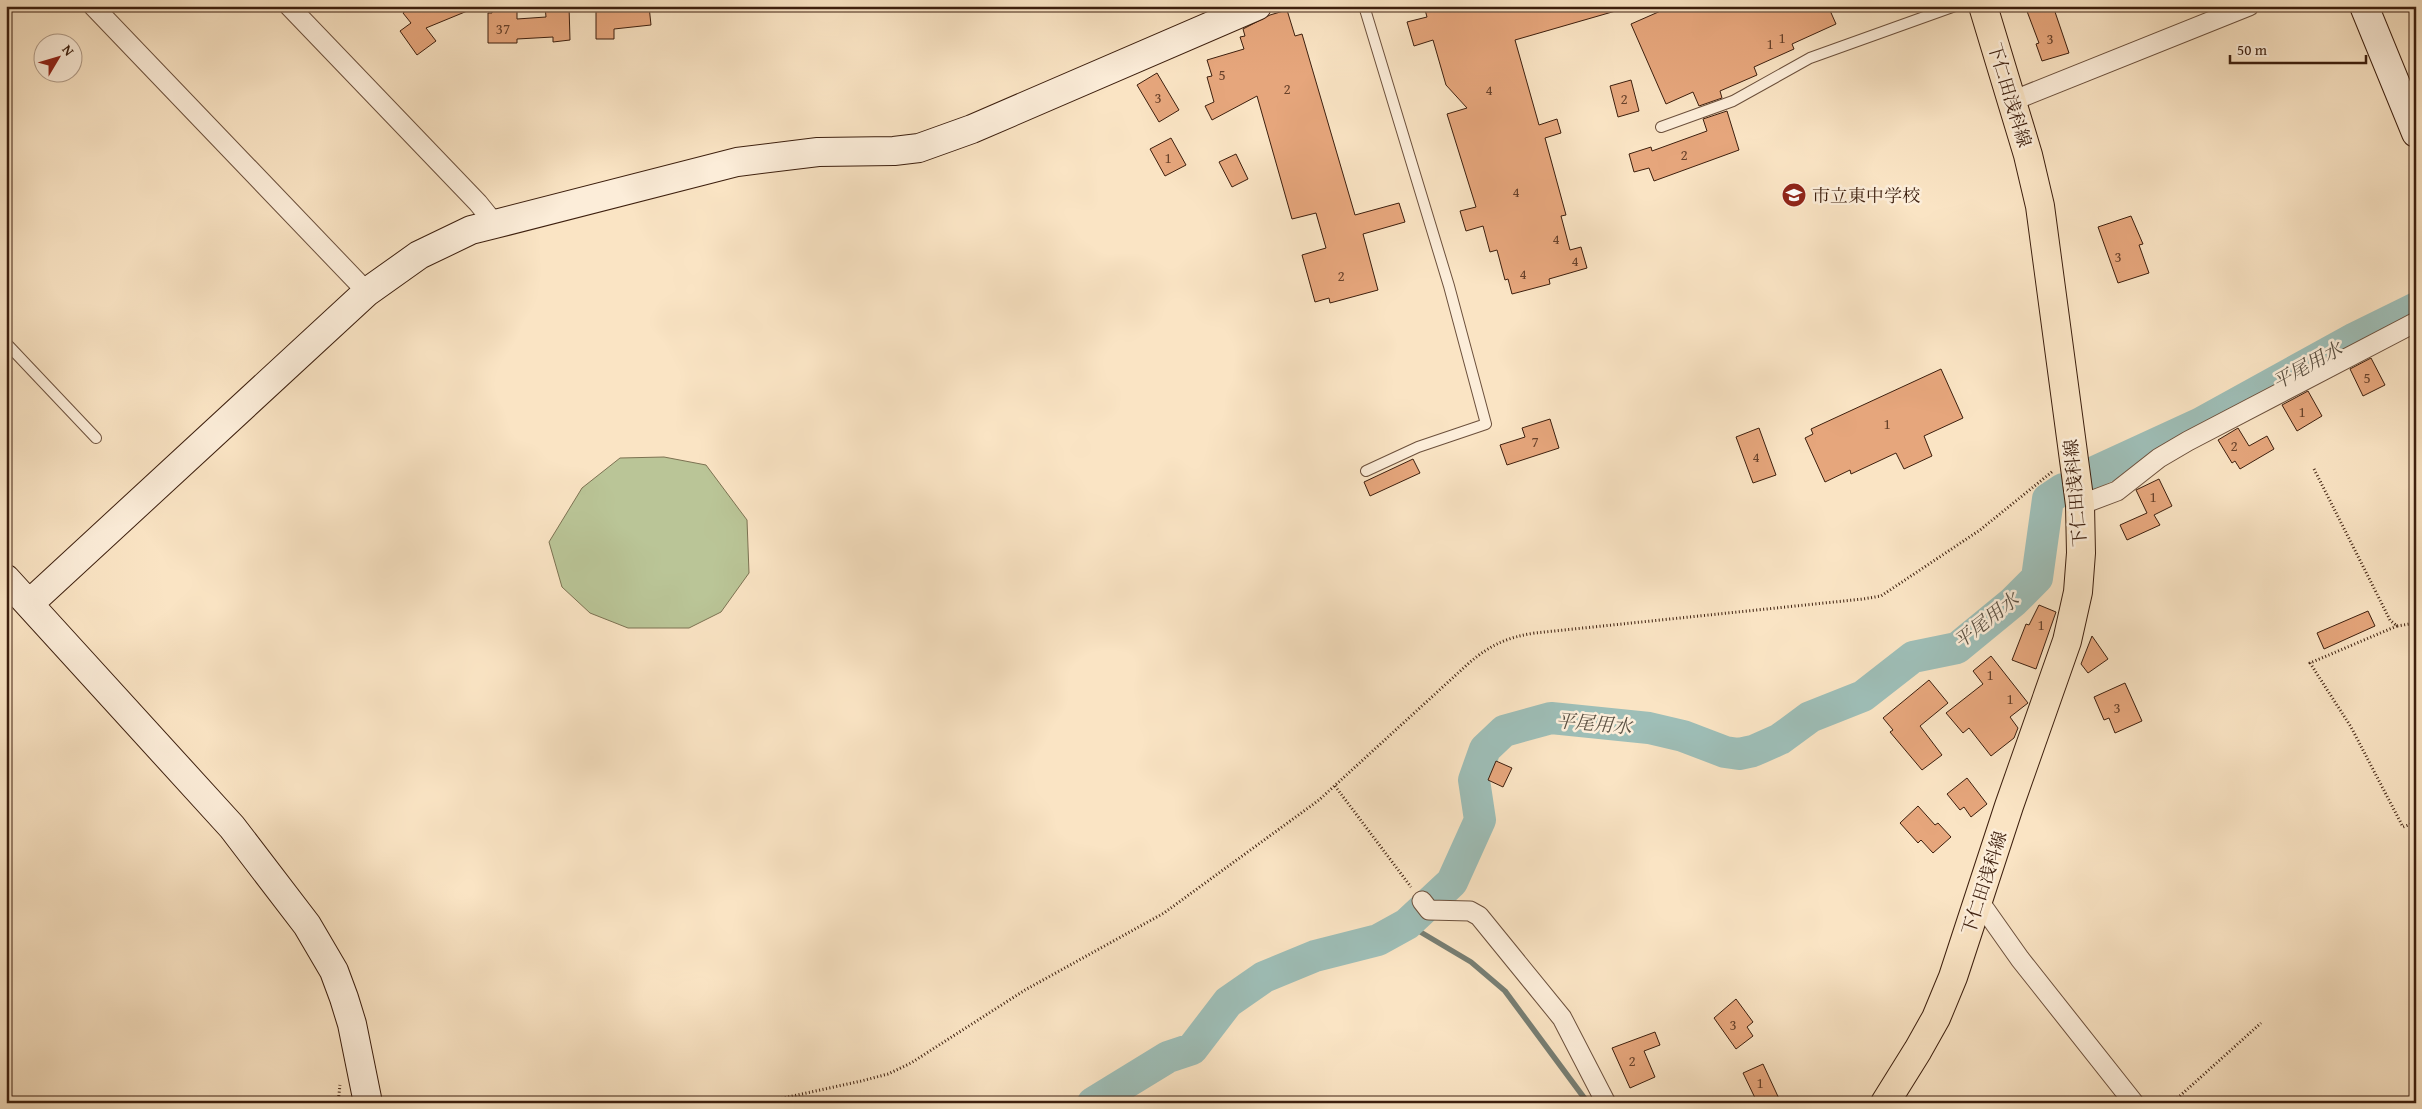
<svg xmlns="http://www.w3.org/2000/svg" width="2422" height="1109" font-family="'Gentium Book Plus','Noto Serif JP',serif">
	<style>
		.green { fill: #bac597; stroke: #7c7252 }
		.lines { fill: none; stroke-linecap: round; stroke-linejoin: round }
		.stream { stroke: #777e73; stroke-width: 5.5 }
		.river { stroke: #9ebeb7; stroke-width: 32 }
		.building { fill: #e6a67c; stroke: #3d1f0e }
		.lane-casing { stroke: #6c503c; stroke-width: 12 }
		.street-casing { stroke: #6c503c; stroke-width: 21 }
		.secondary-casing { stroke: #3d1f0e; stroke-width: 30 }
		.primary-casing { stroke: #3d1f0e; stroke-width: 30 }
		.path { stroke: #3d1f0e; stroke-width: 3; stroke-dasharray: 1 2.5; stroke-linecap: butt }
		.lane { stroke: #fcedd9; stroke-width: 10 }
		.street { stroke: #fcedd9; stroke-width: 19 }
		.secondary { stroke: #fcedd9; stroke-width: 28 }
		.primary { stroke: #fae4c4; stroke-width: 28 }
		.labels { text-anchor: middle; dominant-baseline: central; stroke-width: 5; stroke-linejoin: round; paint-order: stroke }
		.number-label { font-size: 15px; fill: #67412a }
		.street-label { font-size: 18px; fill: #3d1f0e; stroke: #fcedd9 }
		.poi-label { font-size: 18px; fill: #3d1f0e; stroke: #fcedd9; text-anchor: start }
		.water-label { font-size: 19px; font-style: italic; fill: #5a4f41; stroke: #fcedd9 }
	</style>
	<rect width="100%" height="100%" fill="#fae4c4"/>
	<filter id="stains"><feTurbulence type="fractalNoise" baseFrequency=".004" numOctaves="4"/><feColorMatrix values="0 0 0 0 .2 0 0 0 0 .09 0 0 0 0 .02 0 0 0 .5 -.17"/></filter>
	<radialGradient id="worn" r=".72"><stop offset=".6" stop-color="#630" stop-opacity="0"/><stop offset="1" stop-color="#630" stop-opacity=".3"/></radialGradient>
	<path class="green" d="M664,457L706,465L747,520L749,573L721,612L689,628H628L590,613L562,587L549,542L582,488L620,458Z"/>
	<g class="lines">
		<path class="stream" d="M1407,924L1471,962L1505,991L1588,1103"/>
		<path class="river" d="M2090,474L2201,423L2355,338L2416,308
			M1093,1103L1168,1057L1192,1049L1228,1002L1264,977L1315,956L1378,940L1407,924L1452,882L1480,820L1474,780L1485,749L1504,731L1551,718L1649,728L1683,736L1725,752L1739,754L1753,751L1780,739L1810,717L1863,696L1913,657L1957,648L2013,602L2037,578L2048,499L2063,489"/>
	</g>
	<path class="building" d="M412,6H477V7L426,28L436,41L417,55L400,31L411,23L403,13Z
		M492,6H517V19L546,17L545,6H569L570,40L553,42V37L517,39V43H488V13H492Z
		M596,6H649L651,25L614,29V39H596Z
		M1424,6H1619V10L1515,40L1539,125L1557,119L1561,133L1545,138L1566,215L1561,216L1570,250L1581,247L1587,268L1549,279L1550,284L1512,294L1508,279L1505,280L1497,250L1490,252L1483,226L1466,231L1460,211L1476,207L1447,114L1467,108L1446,85L1433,40L1414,46L1407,22L1427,17Z
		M1672,6H1828L1836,24L1792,44L1794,49L1754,67L1757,75L1720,91L1722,98L1699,106L1693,92L1666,104L1631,24Z
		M2025,6H2053L2069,53L2042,61L2036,44L2039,43Z
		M1287,10L1295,36L1302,34L1355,215L1399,203L1405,222L1363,234L1378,290L1330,303L1329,298L1315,302L1302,255L1326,248L1316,213L1292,219L1257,96L1212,120L1205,106L1214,102L1207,77L1212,76L1207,60L1244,49L1240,37L1245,36L1243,29L1270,15Z
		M1157,73L1179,110L1159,122L1137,85Z
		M1631,80L1639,111L1618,117L1610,86Z
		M1727,111L1739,150L1654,181L1649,168L1634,172L1629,154L1651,147L1652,151L1707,131L1703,119Z
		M1171,138L1186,165L1165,176L1150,149Z
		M1236,154L1248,179L1232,187L1219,162Z
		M2131,216L2143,244L2139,245L2149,273L2118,283L2098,227Z
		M2371,358L2385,385L2363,396L2350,369Z
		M1941,369L1963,418L1924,436L1932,456L1904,469L1896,453L1851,474L1850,470L1825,482L1805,438L1813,434L1811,429Z
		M2308,391L2322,416L2297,431L2282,405Z
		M1550,419L1559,448L1507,465L1500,445L1525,437L1522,428Z
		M1759,428L1776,475L1753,483L1736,437Z
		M2238,428L2249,446L2267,436L2274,449L2240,469L2235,461L2232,463L2218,440Z
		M1413,459L1420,473L1370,496L1364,482Z
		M2159,479L2172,506L2154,515L2160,525L2127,540L2120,525L2147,513L2136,490Z
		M2039,605L2056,612L2036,669L2012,660L2026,624L2029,625Z
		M2368,611L2375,626L2324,649L2317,633Z
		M2092,636L2108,659L2088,673L2081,664Z
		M1991,656L2028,703L2010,717L2018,728L2014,738L1991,756L1969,728L1963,733L1946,713L1983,684L1973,671Z
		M1929,680L1948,703L1920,726L1942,755L1922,770L1890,732L1893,730L1883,718Z
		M2125,683L2142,721L2115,733L2109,718L2104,720L2094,697Z
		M1496,761L1512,768L1503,787L1488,780Z
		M1967,778L1987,804L1971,817L1964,807L1960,810L1947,794Z
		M1918,806L1935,825L1938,823L1951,837L1933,853L1921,840L1918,843L1900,823Z
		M1736,999L1753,1022L1747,1027L1753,1036L1736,1049L1714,1018Z
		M1655,1032L1660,1045L1644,1051L1655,1077L1630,1088L1612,1048Z
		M1763,1064L1781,1103H1760L1758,1100H1756L1743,1073Z"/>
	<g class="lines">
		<defs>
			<path id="lane" d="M1364,6L1449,286L1486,424L1418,447L1366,471
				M1661,127L1733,101L1810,58L1955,6
				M6,343L96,438"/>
			<path id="street" d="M93,6L367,292
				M289,6L478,203L495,224
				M2012,101L2249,6
				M2080,505L2117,491L2159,458L2188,441L2416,322
				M1422,901L1429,910L1470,911L1479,916L1562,1018L1606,1103
				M1979,901L2020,959L2134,1103"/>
			<path id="secondary" d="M2364,6L2416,133
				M6,579L232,827L307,925L334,971L344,998L352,1024L368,1103
				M29,604L367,292L419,255L471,230L495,224L737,162L818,152L894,151L919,148L972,129L1257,6"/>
			<path id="primary" d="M1885,1103L1918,1050L1936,1018L1953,977L2009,806L2067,641L2078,592L2081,553L2080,505L2040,206L2028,155L1983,6"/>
		</defs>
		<use href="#lane" class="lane-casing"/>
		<use href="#street" class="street-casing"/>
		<use href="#secondary" class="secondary-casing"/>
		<use href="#primary" class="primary-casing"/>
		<path class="path" d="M2314,469L2390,620L2397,626L2416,623
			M2397,626L2310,663L2351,727L2403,827L2416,822
			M1335,786L1411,887
			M338,1103L340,1085
			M761,1103L861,1081L888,1074L911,1063L1025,990L1164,913L1319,800L1469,663C1490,645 1508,637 1535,633L1863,599L1881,596L1980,530L2053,471
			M2172,1103L2261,1023"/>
		<use href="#lane" class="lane"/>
		<use href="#street" class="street"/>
		<use href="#secondary" class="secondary"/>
		<use href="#primary" class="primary"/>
	</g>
	<defs>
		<symbol id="school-disc" viewBox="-11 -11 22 22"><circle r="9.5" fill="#8f2418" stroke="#fcedd9"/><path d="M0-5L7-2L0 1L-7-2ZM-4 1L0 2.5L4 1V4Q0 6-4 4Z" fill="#fff"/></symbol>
	</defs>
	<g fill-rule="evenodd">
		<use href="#school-disc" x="1780" y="181" width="28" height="28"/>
	</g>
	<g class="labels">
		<g class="number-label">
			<text x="503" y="28">37</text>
			<text x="1782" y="37">1</text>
			<text x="2050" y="38">3</text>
			<text x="1770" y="43">1</text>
			<text x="1222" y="74">5</text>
			<text x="1287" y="88">2</text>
			<text x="1489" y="89">4</text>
			<text x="1158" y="97">3</text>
			<text x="1624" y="98">2</text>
			<text x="1684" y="154">2</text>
			<text x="1168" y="157">1</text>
			<text x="1516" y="191">4</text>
			<text x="1556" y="238">4</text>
			<text x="2118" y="256">3</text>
			<text x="1575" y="260">4</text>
			<text x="1523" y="273">4</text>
			<text x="1341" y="275">2</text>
			<text x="2367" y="377">5</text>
			<text x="2302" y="411">1</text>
			<text x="1887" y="423">1</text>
			<text x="1535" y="441">7</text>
			<text x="2234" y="445">2</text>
			<text x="1756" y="456">4</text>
			<text x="2153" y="496">1</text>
			<text x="2041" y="624">1</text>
			<text x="1990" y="674">1</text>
			<text x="2010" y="698">1</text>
			<text x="2117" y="707">3</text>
			<text x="1733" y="1024">3</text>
			<text x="1632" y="1060">2</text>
			<text x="1760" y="1082">1</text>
		</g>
		<g class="street-label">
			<text transform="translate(2010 95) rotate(73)">下仁田浅科線</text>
			<text transform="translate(2075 493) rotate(-95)">下仁田浅科線</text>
			<text transform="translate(1984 883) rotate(-72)">下仁田浅科線</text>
		</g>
		<g class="poi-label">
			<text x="1812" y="195">市立東中学校</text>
		</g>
		<g class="water-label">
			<text transform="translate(2307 365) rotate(-29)">平尾用水</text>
			<text transform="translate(1986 620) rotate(-38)">平尾用水</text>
			<text transform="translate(1594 723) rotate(5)">平尾用水</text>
		</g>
	</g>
	<rect width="2422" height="1109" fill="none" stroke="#fae4c4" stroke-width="25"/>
	<rect x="8" y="8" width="2407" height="1094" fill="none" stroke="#3d1f0e" stroke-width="2.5"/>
	<rect x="12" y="12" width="2397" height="1084" fill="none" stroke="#3d1f0e"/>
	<g transform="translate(58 58) rotate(52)"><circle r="24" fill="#fcedd9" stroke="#b09b88"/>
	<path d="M0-4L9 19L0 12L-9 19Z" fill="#8f2418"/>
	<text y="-8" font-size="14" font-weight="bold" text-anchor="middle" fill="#3d1f0e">N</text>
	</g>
	<path d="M2230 55v8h136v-8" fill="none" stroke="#3d1f0e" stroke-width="2.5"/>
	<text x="2237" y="55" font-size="15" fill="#3d1f0e" stroke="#fcedd9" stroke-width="4" paint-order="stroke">50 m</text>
	<rect width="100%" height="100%" filter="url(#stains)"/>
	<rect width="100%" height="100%" fill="url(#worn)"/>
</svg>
